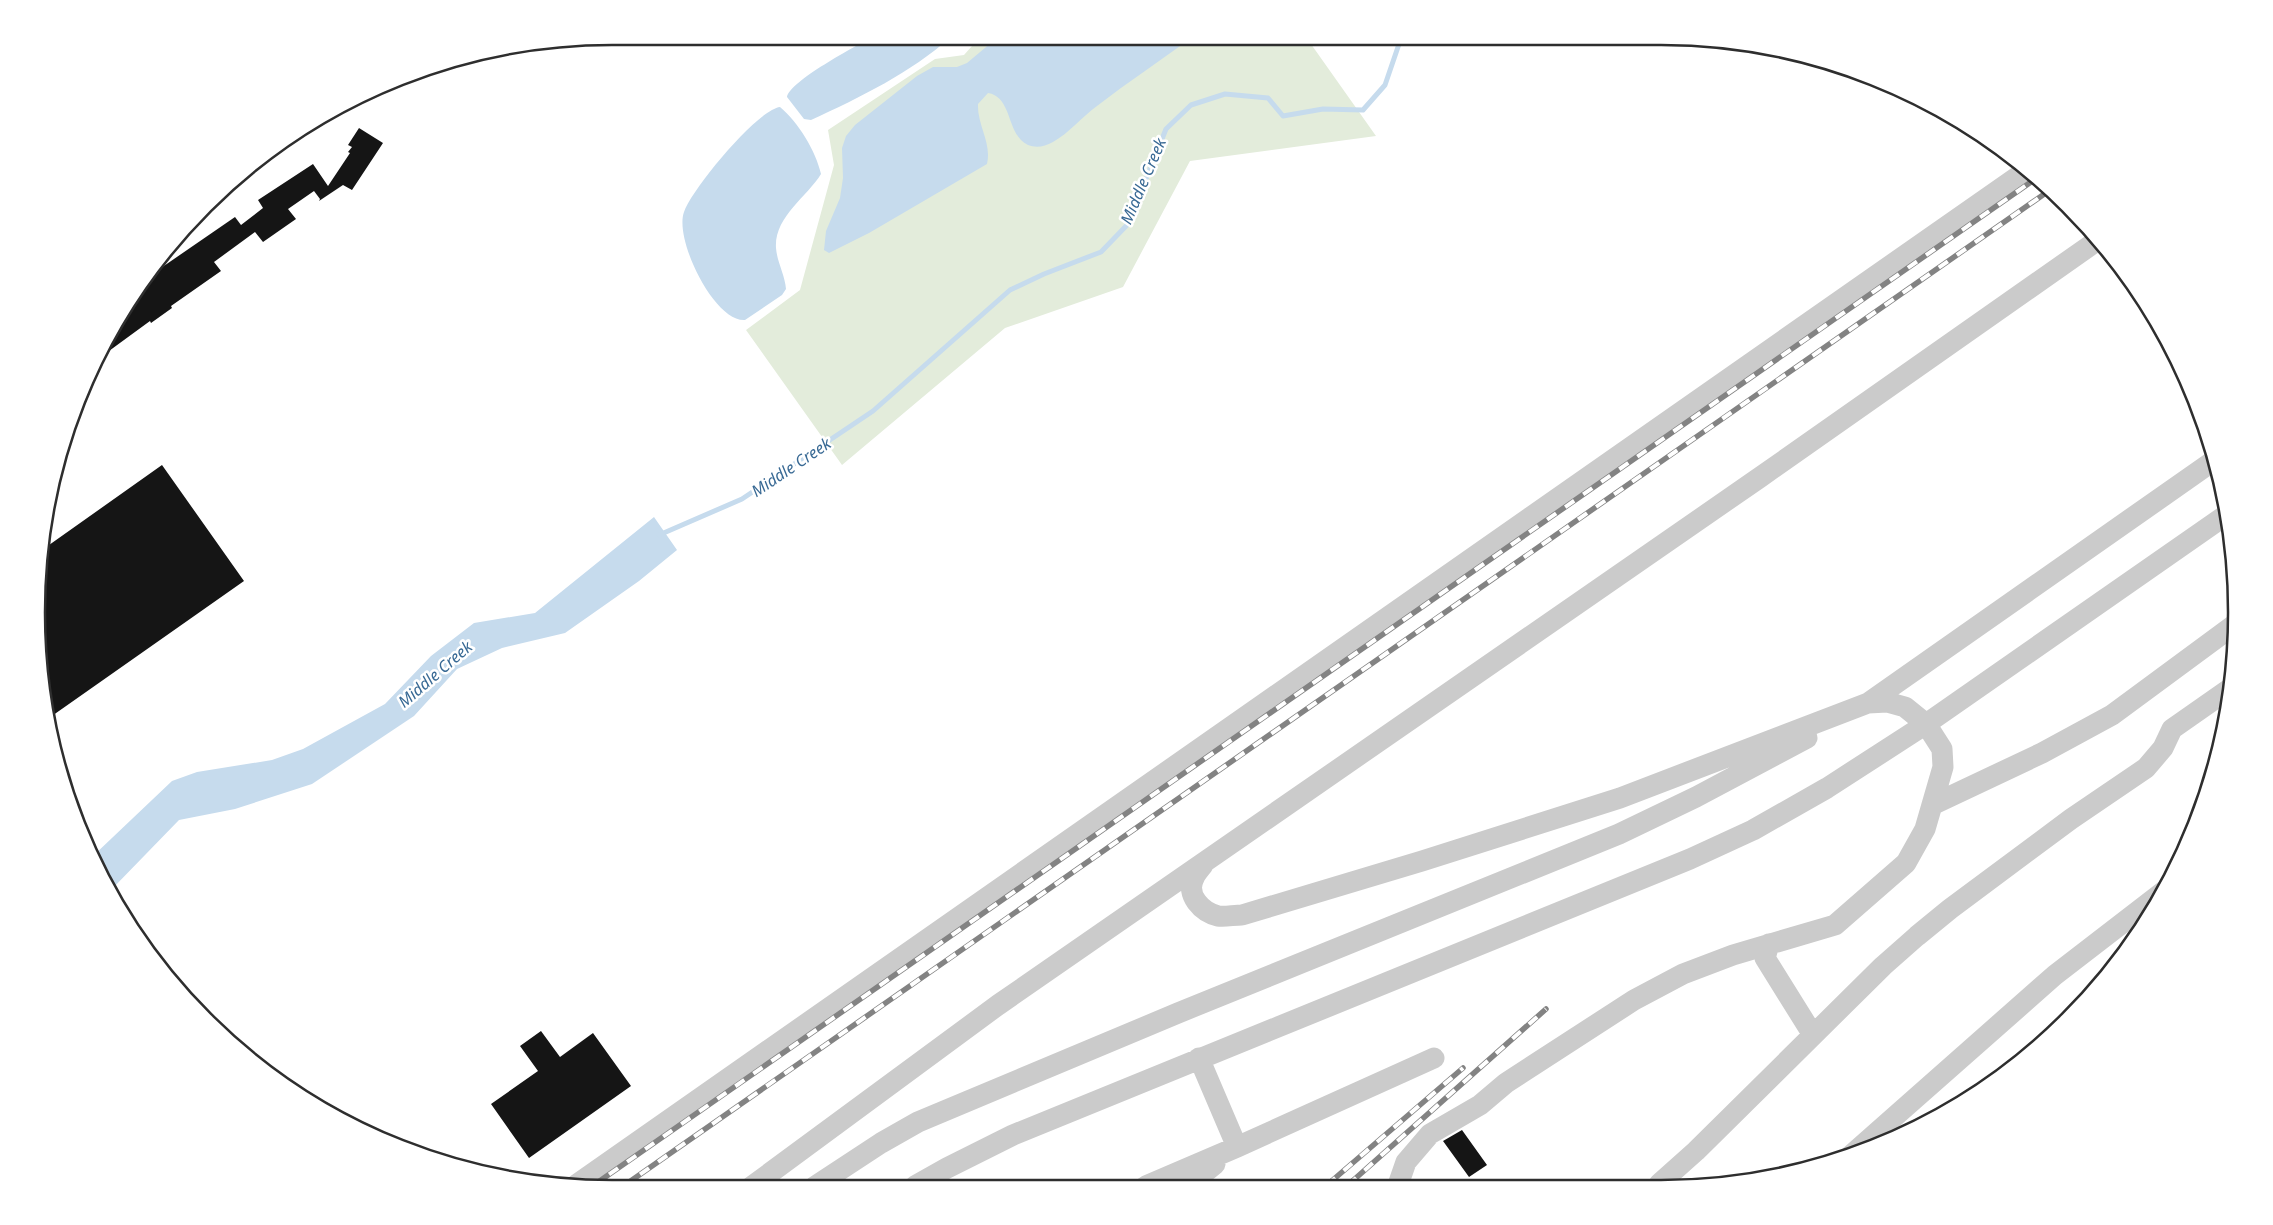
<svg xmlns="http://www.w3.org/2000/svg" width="2273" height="1225" font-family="'Noto Sans',sans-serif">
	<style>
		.green { fill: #e3ecdb }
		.water { fill: #c6dbed }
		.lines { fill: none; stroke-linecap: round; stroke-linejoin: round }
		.stream { stroke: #c6dbed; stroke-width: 5 }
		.building { fill: #151515 }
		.minor { stroke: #cbcbcb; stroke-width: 21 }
		.rail-casing { stroke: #838383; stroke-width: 5.5 }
		.rail { stroke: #fff; stroke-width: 4; stroke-dasharray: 11; stroke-linecap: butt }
		.labels { text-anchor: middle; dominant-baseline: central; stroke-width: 5; stroke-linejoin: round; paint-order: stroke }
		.water-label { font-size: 16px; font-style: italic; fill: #386994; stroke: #fff }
		.rim { fill: none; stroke: #2e2e2e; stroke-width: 2.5 }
	</style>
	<rect width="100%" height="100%" fill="#fff"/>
	<path class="green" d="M980,37H1306L1376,136L1190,161L1123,287L1005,328L842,465L746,330L800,290L834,165L828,130L935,59L964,55Z"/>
	<path class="water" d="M872,37H951C910,73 861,97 811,120L804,119L787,97C790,81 856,46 872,37Z
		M998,37H1193C1161,60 1128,82 1097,106C1082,117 1069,133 1053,142C1044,147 1036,148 1028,145C1006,135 1013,97 988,93L978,104C977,125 992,143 987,164L869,233L829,253L824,250L826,231L840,198L843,178L842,148L846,136L855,125L917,76L933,67H957L967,63Z
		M780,107C798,122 816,151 821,174C807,197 774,217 776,248C777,262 785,275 786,289L782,295L745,320C714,322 674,239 684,212C692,189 757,110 780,107Z
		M654,517L677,550L639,581L565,633L502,648L457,669L414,716L312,784L235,809L179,820L111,890L93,856L172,781L197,772L272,760L303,749L385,704L431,656L474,623L535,613Z"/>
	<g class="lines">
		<path class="stream" d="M659,535L742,499L873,411L1010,290L1044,274L1101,252L1128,224L1166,129L1191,105L1225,94L1268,98L1283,116L1323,109L1363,110L1385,85L1399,44L1405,37"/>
	</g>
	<path class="building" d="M359,128L383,143L352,190L343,185L319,201L320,199L314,191L288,209L296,219L263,242L255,232L214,262L221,271L171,306L172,308L151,323L150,321L98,359L133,293L142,281L235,217L241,225L263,208L258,200L313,164L328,186L350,153L348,152L352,147L348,145Z
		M162,465L244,581L49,718L38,650V575L42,550Z
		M541,1031L560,1057L593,1033L631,1086L529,1158L491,1104L538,1071L520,1046Z
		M1462,1130L1487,1165L1469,1177L1443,1141Z"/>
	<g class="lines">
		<path class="minor" d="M1868,703L2216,459
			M1932,805L2042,753L2112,715L2234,625
			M1203,865C1200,869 1196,873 1194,878C1185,895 1202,912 1218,916C1225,917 1234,915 1242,915L1422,861L1620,798L1868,703L1887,702L1905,707L1926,724L1942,749L1943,767L1925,829L1906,863L1835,925L1733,955L1683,974L1634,1000L1506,1083L1480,1105L1430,1134L1406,1162L1398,1185
			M1769,944L1765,958L1813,1035
			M1199,1058L1237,1147
			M1850,1156L2055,975L2164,891
			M1659,1184L1696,1151L1883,966L1917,936L1950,909L2071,819L2146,768L2163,748L2172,729L2232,687
			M915,1186L947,1168L1013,1135L1690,859L1753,830L1827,788L1926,724L2226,515
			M1146,1186L1237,1147L1434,1058
			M1188,1186L1215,1164
			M573,1187L2027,170
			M751,1187L998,1005L1759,478L2098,240
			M814,1187L881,1143L918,1122L1178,1013L1619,834L1696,797L1807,738"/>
		<defs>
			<path id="rail" d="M1327,1185L1463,1068
				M1348,1185L1546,1009
				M591,1187L2038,177
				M622,1187L2050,190"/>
		</defs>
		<use href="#rail" class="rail-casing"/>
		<use href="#rail" class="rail"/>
	</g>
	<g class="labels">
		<g class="water-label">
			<text transform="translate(1143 181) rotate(-67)">Middle Creek</text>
			<text transform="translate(791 467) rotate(-34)">Middle Creek</text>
			<text transform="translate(435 674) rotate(-41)">Middle Creek</text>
		</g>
	</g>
	<path d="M0 0H2273V1225H0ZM612 45H1661A567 567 0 0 1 2228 612V613A567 567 0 0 1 1661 1180H612A567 567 0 0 1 45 613V612A567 567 0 0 1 612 45Z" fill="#fff" fill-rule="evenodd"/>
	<path class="rim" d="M612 45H1661A567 567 0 0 1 2228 612V613A567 567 0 0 1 1661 1180H612A567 567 0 0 1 45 613V612A567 567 0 0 1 612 45Z"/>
</svg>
